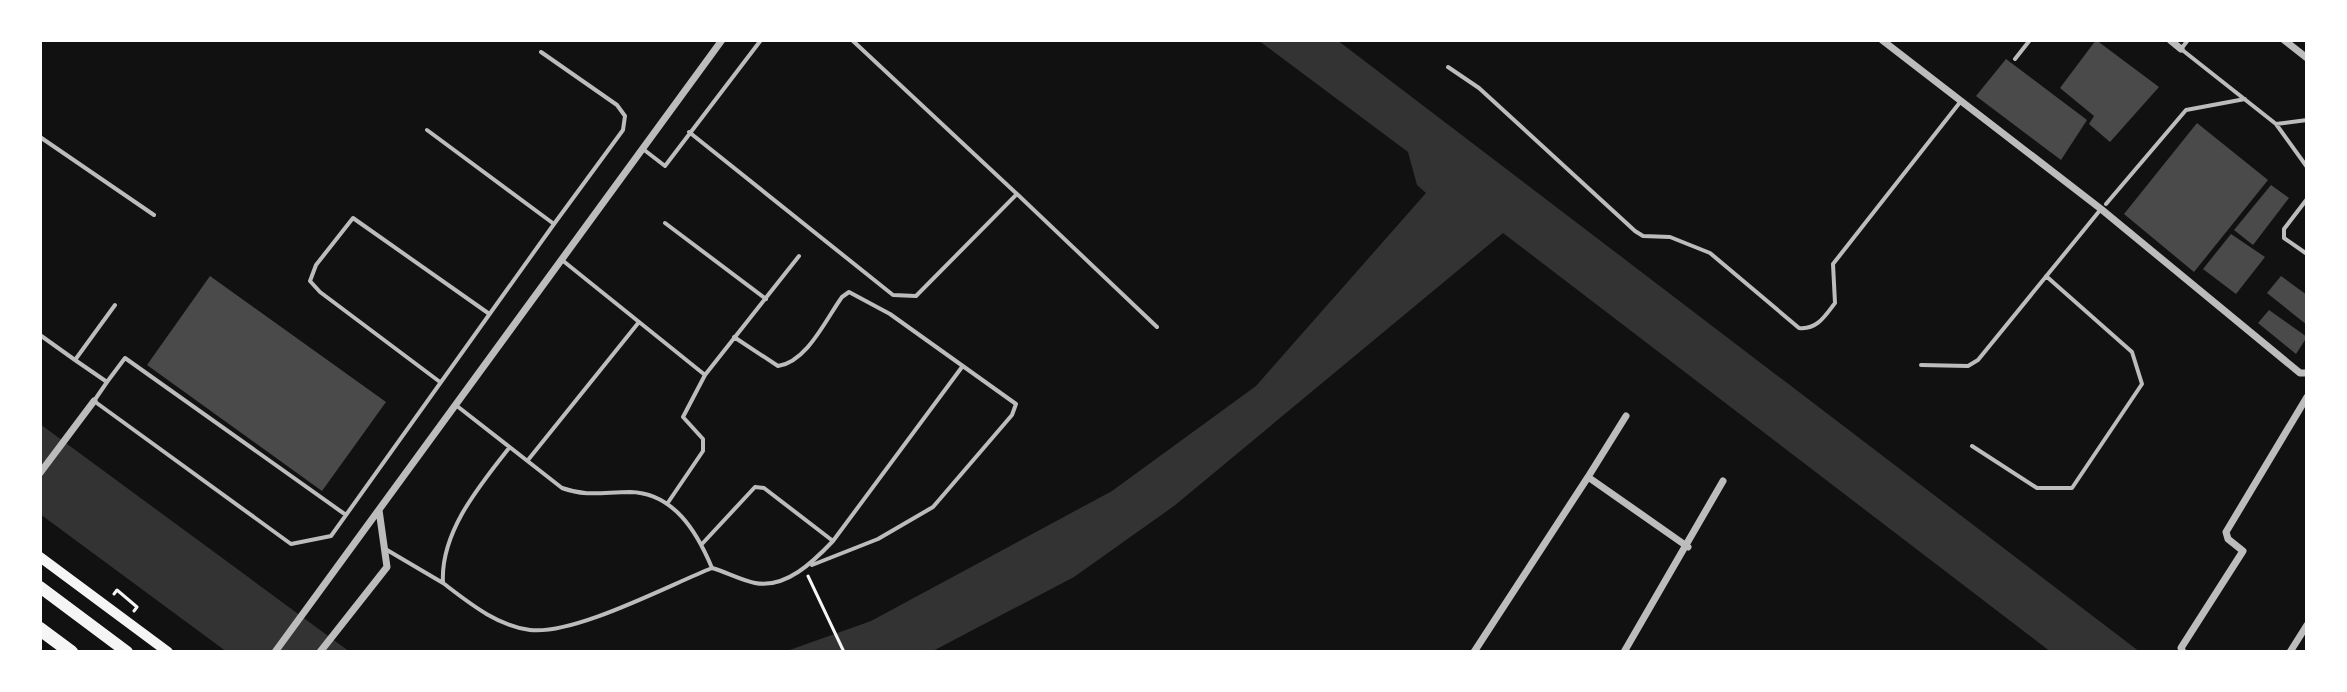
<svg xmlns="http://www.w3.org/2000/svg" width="2347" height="692" font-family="Rubik,sans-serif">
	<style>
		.water { fill: #333 }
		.building { fill: #4a4a4a }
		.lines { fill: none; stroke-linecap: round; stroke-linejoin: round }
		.path { stroke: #f5f5f5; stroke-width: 3 }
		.service { stroke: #bcbcbc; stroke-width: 4 }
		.minor { stroke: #bcbcbc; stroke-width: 7 }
		.secondary { stroke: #f5f5f5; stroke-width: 10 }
		.trunk { stroke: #f5f5f5; stroke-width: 12 }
		.motorway { stroke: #f5f5f5; stroke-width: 14 }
	</style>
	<rect width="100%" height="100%" fill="#111"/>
	<path class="water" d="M1258,40H1337L2140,652H2051L1503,233L1174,506L1074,577L931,652H784L871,621L1112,491L1256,386L1426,193L1417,185L1408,152Z
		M40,424L350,652H227L40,514Z"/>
	<path class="building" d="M2096,40L2159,87L2110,142L2089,124L2094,116L2060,88Z
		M2006,59L2087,120L2061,160L1976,96Z
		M2197,123L2268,180L2194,272L2124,214Z
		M2271,185L2289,198L2253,245L2234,230Z
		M2231,234L2265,257L2236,294L2203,269Z
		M210,276L386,402L322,491L147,365Z
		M2281,276L2307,295V325L2267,293Z
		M2269,310L2307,337L2296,354L2258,323Z"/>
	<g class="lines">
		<path class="path" d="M808,576L844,652
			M114,594L117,590L137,607L134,611"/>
		<path class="service" d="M2188,40L2181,49L2276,124L2307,167
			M541,52L617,105L625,116L623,130L554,224
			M2015,59L2030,40
			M1448,67L1479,88L1635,231L1643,236L1670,237L1710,253L1799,328C1817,330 1825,316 1835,303L1833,264L1961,101
			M2276,124L2307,120
			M689,132L893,295L916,296L1017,194L852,40
			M40,137L154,215
			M643,149L665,166L761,40
			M1017,194L1157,327
			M2307,199L2284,229V238L2307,254
			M2106,204L2186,110L2245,99
			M665,223L766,299
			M562,260L705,375L683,417L703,439V451L667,504
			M40,335L75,360L115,305
			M734,337L778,366C807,362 826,319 842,297L849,292L890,314L1016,404L1012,415L933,507L878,539L812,565
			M75,360L107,382L94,401L291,544L331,536L554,224L427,130
			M1921,365L1968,366L1978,360L2101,209
			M705,375L799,256
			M107,382L125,358L346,515
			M440,382L320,292L310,281L316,265L353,218L488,313
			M457,406L562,488C587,497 604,492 630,492C674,493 697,532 712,568C726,572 741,580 755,583C786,589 814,561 833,541L764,488L755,487L702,544
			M1972,446L2037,488H2072L2142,384L2132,352L2046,276
			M509,448C479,486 440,533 443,583C468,602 497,626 530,630C575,635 667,586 712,568
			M528,460L639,322
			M833,541L962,367
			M387,550L443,583"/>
		<path class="minor" d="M1882,40L2101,209L2300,373H2307
			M2170,40L2181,49
			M2284,40L2307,58
			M1626,416L1588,477L1688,547
			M40,473L94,401
			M275,652L722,40
			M320,652L387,567L379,510
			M1474,652L1588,477
			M1624,652L1723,481
			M2183,652L2181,648L2243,551L2228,539L2226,532L2307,397
			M2290,652L2307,625"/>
		<path class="secondary" d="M40,557L168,652"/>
		<path class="trunk" d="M40,587L127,652"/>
		<path class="motorway" d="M40,629L71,652"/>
	</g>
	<rect width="2347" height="692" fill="none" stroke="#ffffff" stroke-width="84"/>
</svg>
